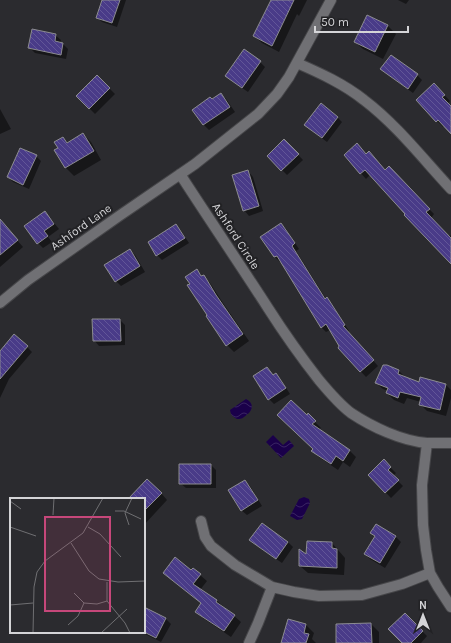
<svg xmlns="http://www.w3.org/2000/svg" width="451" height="643" font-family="Karla,sans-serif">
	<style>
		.water { fill: url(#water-waves) }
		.shadow { fill: #0007 }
		.building { fill: url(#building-back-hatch); stroke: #8c8c90 }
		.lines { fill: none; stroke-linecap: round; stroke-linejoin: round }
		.minor-casing { stroke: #464649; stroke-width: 12 }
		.minor { stroke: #707074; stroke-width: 10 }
		.labels { text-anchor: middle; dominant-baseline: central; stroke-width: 4; stroke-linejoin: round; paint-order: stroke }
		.street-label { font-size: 12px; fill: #d4d4d7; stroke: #222225 }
		.inset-road { fill: none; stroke: #6f6f72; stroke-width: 1 }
		.view { fill: #c6477a; fill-opacity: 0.15; stroke: #c6477a; stroke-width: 2 }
		.inset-edge { fill: none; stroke: #d4d4d7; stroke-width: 2 }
	</style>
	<defs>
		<pattern id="water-waves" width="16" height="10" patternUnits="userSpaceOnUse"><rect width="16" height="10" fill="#1a004a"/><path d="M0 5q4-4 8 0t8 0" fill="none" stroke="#3a2463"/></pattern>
		<pattern id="building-back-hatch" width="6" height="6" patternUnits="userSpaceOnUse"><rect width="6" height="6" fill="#493b88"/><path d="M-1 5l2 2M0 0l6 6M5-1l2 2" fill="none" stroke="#625698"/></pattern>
	</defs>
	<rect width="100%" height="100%" fill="#2b2b2f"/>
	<path class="water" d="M246,399C252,402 254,407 249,413C247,414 246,416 244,417C242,419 239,419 237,419C232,416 231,415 230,410Z
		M273,435L283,445L289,440L294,446L281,458L266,442Z
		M304,497L309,499L310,503L302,519L297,520L290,516L299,499Z"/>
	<path class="shadow" d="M103,0H126L117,27L102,22L97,17Z
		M272,0H307L299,16L297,14L279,52L262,43L255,36Z
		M398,0H409L406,4Z
		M368,16L388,26L396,34L383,59L363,49L355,42Z
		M55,35L61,40L60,43L63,44L68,49L66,59L35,53L30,48Z
		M260,62L265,67L248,92L232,81L227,76Z
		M387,74L417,75L422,80L413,93Z
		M97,76L115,94L95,114L77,96Z
		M434,84L450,101L447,104L451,107V133L444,126L443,127L417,100Z
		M221,94L226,99L235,112L209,130L204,125L194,110L212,100Z
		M0,109L11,129L0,134Z
		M337,117L342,122L327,142L311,130Z
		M83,134L91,142L101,160L74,176L66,168L56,150L59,148L63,138L68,143Z
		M284,140L303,160L287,175L268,156Z
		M345,155H366L385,171L389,168L434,214L431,218L448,237L450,235L451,236V263L370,175L366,179Z
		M36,156L41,161L29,189L13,182L8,177Z
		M248,171L253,177L263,211L249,216L244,210Z
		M45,212L50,218L59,229L48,237L52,242L43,248L38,243Z
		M281,224L286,229L299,249L296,251L326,299L327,298L332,304L349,331L347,332L378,366L366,377L339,348L341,346L330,330L326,332L321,327L281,261L280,262L275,257L261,237Z
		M176,226L181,231L189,243L162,260L157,255Z
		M0,230L11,233L23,247L0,267Z
		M130,250L135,255L145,272L121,286L116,281Z
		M197,271L210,283L223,303L249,341L234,352L227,345L208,316Z
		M93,320H120L125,325V345L99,346L94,340Z
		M27,347L32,352L9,379L0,398V353Z
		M267,368L274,376L276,374L281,380L290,394L274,404L269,399Z
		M399,371L405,377L419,383L421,378L446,385L451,390V398L446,416L427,411L420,404L421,402L407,398L404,404L394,400L387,393L388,391L383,389L376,383Z
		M308,415L321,428L319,430L350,451L356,457L350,467L343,462L338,470L319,457L312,451L314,449L307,416Z
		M384,461L396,473L393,476L403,486L391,498L369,475Z
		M180,465H211L216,470V488H186L180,483Z
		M245,481L250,486L262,506L247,515L241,510Z
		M161,493L167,500L144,525V499H130Z
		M376,525L396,537L401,542L385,568L370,559L365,554L376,537L372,533Z
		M288,542L293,547L282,563L256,545Z
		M332,543L345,558L344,575L308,573L300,566L307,556Z
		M193,569L207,581L200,590L217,601L241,622L231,637L203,618L196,611L202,603L171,579L164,573L191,571Z
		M145,608L166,619L171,624L161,642L141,632H144Z
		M405,614L427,636L421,643H404Z
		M289,620L306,625L314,633L312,639L316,643H282Z
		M371,624L379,632V643H337Z"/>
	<path class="building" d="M102,0H120L112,23L96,18Z
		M271,0H294L272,46L253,36Z
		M367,15L388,25L375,52L354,42Z
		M32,29L56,34L55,41L63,43L61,55L28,48Z
		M244,49L261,61L242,88L225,76Z
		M391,55L418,74L408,89L380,69Z
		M97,75L110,88L89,109L76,96Z
		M434,83L445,95L442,97L451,106V134L438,120L436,122L416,100Z
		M221,93L230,107L203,125L192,110L210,97L212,99Z
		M321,103L338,117L322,138L304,125Z
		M83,133L94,151L65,168L54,150L58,148L54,142L63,137L67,143Z
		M284,139L299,154L281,171L267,156Z
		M357,143L366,154L369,151L385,170L389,166L430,209L426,212L451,238V264L404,215L405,214L365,170L360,174L344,155Z
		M20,148L37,155L23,185L7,177Z
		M248,170L259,206L243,211L232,175Z
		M45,211L54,224L44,231L48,236L37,244L24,226Z
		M0,219L18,240L0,255Z
		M281,223L295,243L292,246L325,299L327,297L345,325L343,326L374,360L360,372L338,348L339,346L326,324L321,328L277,256L274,257L260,237Z
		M176,224L185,238L156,256L148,242Z
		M130,249L140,266L115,282L104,265Z
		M197,269L201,276L204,275L216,295L243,334L226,346L206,316L207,315L187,285L190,284L185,277Z
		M92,319H120L121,341H93Z
		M14,334L28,346L0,379V351Z
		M383,365H387L399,370L398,374L419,382L420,377L446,384L440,410L419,405L421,397L400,392L398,398L386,393L388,388L375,383Z
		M267,367L273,375L276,373L286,388L268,400L253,376Z
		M291,400L307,415L308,413L316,421L312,424L350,450L343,461L336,456L331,464L311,451L313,449L277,415Z
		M384,459L391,467L388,470L399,480L385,493L368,475Z
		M179,464H211V484H179Z
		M147,479L162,493L144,511V499H128Z
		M245,480L258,500L241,511L228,490Z
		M262,523L288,542L276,559L249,540Z
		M376,524L396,536L380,563L364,554L375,536L370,533Z
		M307,541L332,542V548L337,549V568L299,566V549L306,554Z
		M175,557L191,570L193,568L201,574L193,584L217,600L216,602L235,615L224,631L195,612L201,603L163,573Z
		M144,607L166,618L156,638L144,632Z
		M405,613L423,631L411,643H402L388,629Z
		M288,619L306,624L304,633L309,634L306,643H281Z
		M371,623L372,643H336V624Z"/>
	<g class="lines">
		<defs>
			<path id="minor" d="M297,63C320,73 344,84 364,100C397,125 423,159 451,189
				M180,174C209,219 239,263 268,308C284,333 301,357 319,380C329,392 339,404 351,413C372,427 402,441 427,443C435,443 443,443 451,443
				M0,303L28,280L119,216L195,164L258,114L277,94L289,77L331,0
				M427,443L422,485L423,525L426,550L430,573L438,587L451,607
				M201,521L205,537L211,546L235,565L272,587L294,592L319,596L362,595L402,584L430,573
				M249,643L258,623L272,587"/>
		</defs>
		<use href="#minor" class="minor-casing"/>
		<use href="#minor" class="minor"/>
	</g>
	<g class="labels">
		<g class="street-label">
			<text transform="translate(81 227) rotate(-35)">Ashford Lane</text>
			<text transform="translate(236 236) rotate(57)">Ashford Circle</text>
		</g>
	</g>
	<g transform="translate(10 498)">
		<rect width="135" height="135" fill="#2b2b2f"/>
		<path class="inset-road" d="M0,3L11,11M105,13H114L131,21M43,17L44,0M119,27L115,15L122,0M0,29L26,38M78,29L90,36L111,59M61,45L79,73L89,81L108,84L135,83M97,84V103L115,125L120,135M64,95L74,105L87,106L97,103M0,107L23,105M58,127L68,118L74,105M23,135L24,89L27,74L35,63L73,35L93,0M91,135L117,111"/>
		<path class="view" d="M35,19H100V113H35Z"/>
		<rect width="135" height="135" class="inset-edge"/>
	</g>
	<g transform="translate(423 615)" stroke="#222225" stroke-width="3" paint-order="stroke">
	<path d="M0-3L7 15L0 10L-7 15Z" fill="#d4d4d7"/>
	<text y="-6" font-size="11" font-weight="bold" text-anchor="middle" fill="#d4d4d7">N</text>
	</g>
	<path d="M315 26v6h93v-6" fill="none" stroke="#d4d4d7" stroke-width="2"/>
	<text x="321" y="26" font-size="12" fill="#d4d4d7" stroke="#222225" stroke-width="3" paint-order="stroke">50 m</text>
</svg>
